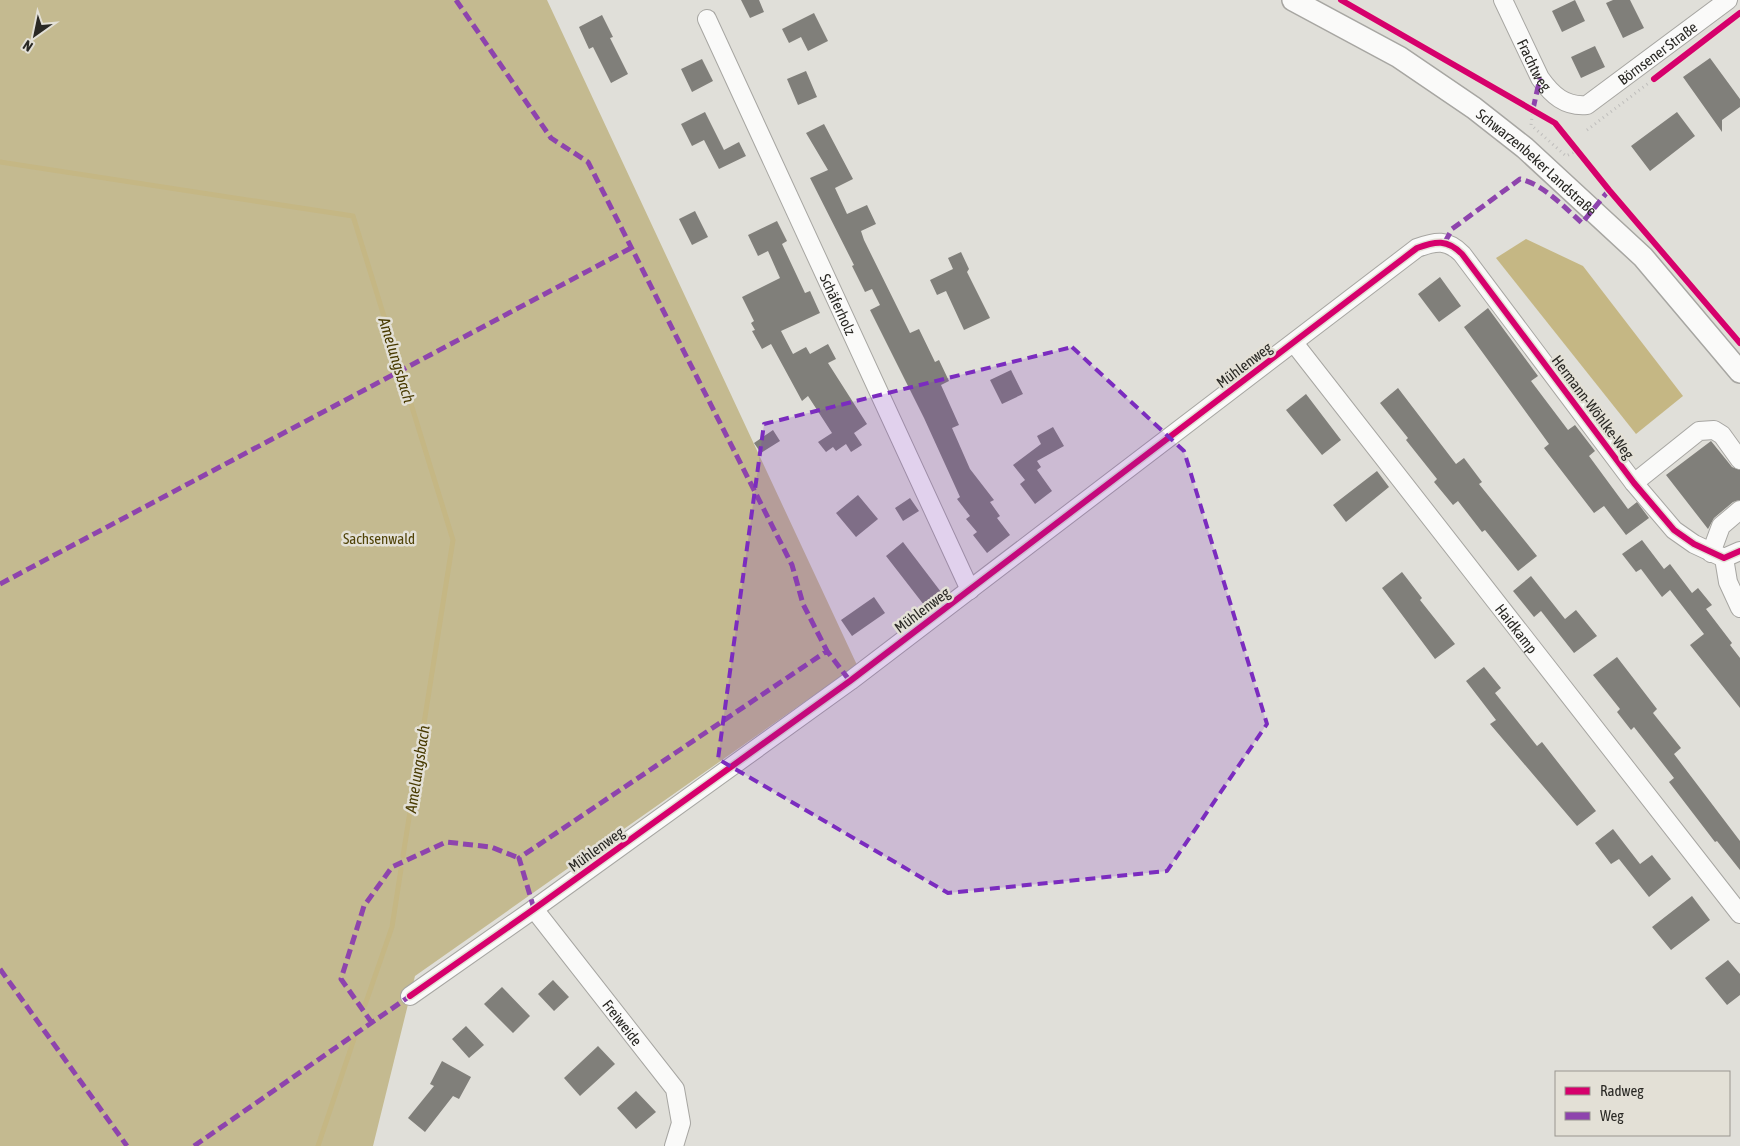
<svg xmlns="http://www.w3.org/2000/svg" width="1740" height="1146" font-family="'Asap Condensed',sans-serif">
	<style>
		.forest { fill: #c4ba90 }
		.water { fill: #c5b784 }
		.lines { fill: none; stroke-linecap: round; stroke-linejoin: round }
		.stream { stroke: #c5b784; stroke-width: 5 }
		.building { fill: #807f7a }
		.minor-casing { stroke: #a7a6a2; stroke-width: 20 }
		.major-casing { stroke: #a7a6a2; stroke-width: 24 }
		.path { stroke: #bfbebc; stroke-width: 3; stroke-dasharray: 1 4; stroke-linecap: butt }
		.minor { stroke: #fafaf9; stroke-width: 18 }
		.major { stroke: #fafaf9; stroke-width: 21 }
		.quiet { stroke: #8e44ad; stroke-width: 5; stroke-dasharray: 10 5; stroke-linecap: butt }
		.cycleway-casing { stroke: #e3e0d6; stroke-width: 9 }
		.cycleway { stroke: #d6006c; stroke-width: 6 }
		.marked { fill: #7b2cbf; fill-opacity: 0.2; stroke: #7b2cbf; stroke-width: 4; stroke-dasharray: 10 6; stroke-linejoin: round }
		.labels { text-anchor: middle; dominant-baseline: central; stroke-width: 5; stroke-linejoin: round; paint-order: stroke }
		.street-label { font-size: 15px; fill: #292824; stroke: #e3e0d6 }
		.park-label { font-size: 15px; fill: #504308; stroke: #e3e0d6 }
		.water-label { font-size: 16px; font-style: italic; fill: #483a00; stroke: #e3e0d6 }
	</style>
	<rect width="100%" height="100%" fill="#e0dfd9"/>
	<path class="forest" d="M0,0H547L857,665L415,976L373,1146H0Z"/>
	<path class="water" d="M1526,239L1583,266L1683,396L1636,434L1496,258Z"/>
	<g class="lines">
		<path class="stream" d="M0,162L353,216L453,540L403,856
			M365,1005L392,927L401,869
			M318,1146L354,1039"/>
	</g>
	<path class="building" d="M741,0H759L764,12L750,18Z
		M1575,0L1585,21L1562,32L1552,11Z
		M1613,0H1630L1644,28L1623,38L1606,3Z
		M814,13L828,41L808,51L801,37L789,43L782,29Z
		M602,15L613,37L610,38L628,74L611,83L593,47L589,49L579,27Z
		M1595,46L1605,67L1581,78L1571,57Z
		M1710,58L1740,99V107L1722,120V132L1683,77Z
		M702,59L713,81L692,92L681,69Z
		M806,71L817,97L798,105L787,79Z
		M705,112L724,150L739,142L746,156L719,169L704,140L692,146L681,124Z
		M1677,112L1695,136L1650,171L1631,146Z
		M824,124L853,179L835,188L847,214L867,205L876,224L861,231L864,240L910,333L919,329L935,362L939,360L949,381L941,385L959,425L952,428L970,469L994,500L990,502L1000,516L997,518L1010,535L987,553L973,535L977,532L966,519L970,516L957,499L960,497L924,418L870,310L880,305L872,289L865,292L852,266L854,265L810,178L828,170L806,133Z
		M695,211L708,237L692,245L679,219Z
		M777,221L787,241L782,244L805,293L810,291L820,313L781,331L793,354L806,347L810,354L828,344L836,359L828,363L867,424L854,433L862,445L851,452L846,444L836,451L833,447L826,452L818,442L832,433L808,396L802,401L771,344L762,349L752,331L755,330L751,323L754,321L742,297L780,278L768,251L758,256L748,235Z
		M961,252L969,269L967,272L990,318L964,330L946,291L937,295L930,280L953,269L948,258Z
		M1440,277L1461,306L1439,322L1418,294Z
		M1488,308L1538,376L1531,381L1568,430L1575,425L1595,451L1589,456L1628,509L1637,502L1649,518L1626,535L1604,506L1594,513L1544,448L1549,444L1464,327Z
		M1011,370L1023,394L1002,404L990,380Z
		M1398,388L1456,464L1464,458L1482,482L1479,484L1537,556L1518,571L1485,530L1482,532L1458,501L1453,505L1434,482L1437,479L1406,440L1408,438L1380,403Z
		M1306,394L1341,440L1322,455L1286,410Z
		M1053,427L1064,446L1037,461L1041,467L1037,470L1052,491L1035,504L1020,484L1025,480L1013,465L1041,444L1037,436Z
		M773,430L780,441L761,453L754,443Z
		M1711,441L1732,467L1740,470V500L1733,502L1714,518L1708,529L1666,475Z
		M1377,471L1389,487L1346,522L1333,505Z
		M858,495L878,519L856,537L836,513Z
		M910,498L919,511L903,521L895,508Z
		M1642,540L1664,569L1670,564L1692,593L1698,588L1712,605L1706,609L1732,643L1730,645L1740,658V708L1690,645L1704,634L1670,590L1662,597L1641,569L1636,572L1622,554Z
		M903,542L941,592L924,605L886,556Z
		M1402,572L1422,598L1420,600L1455,644L1435,659L1382,588Z
		M1531,576L1565,619L1576,610L1597,636L1574,653L1541,611L1534,617L1513,591Z
		M874,597L885,613L852,636L841,620Z
		M1617,657L1657,709L1653,713L1681,748L1674,754L1740,841V870L1717,841L1715,842L1669,782L1674,778L1634,727L1631,730L1617,712L1620,709L1593,675Z
		M1484,667L1501,688L1495,693L1537,746L1542,742L1596,811L1577,826L1490,724L1496,720L1466,681Z
		M1613,829L1640,864L1652,855L1671,879L1649,897L1619,859L1611,864L1595,843Z
		M1692,896L1710,920L1671,950L1652,927Z
		M1728,960L1740,974V995L1727,1005L1705,978Z
		M553,980L569,997L554,1011L538,994Z
		M502,987L530,1016L513,1033L484,1004Z
		M466,1026L484,1045L469,1058L452,1039Z
		M598,1046L615,1064L580,1096L564,1078Z
		M442,1061L471,1077L459,1099L453,1096L425,1132L408,1118L434,1086L430,1084Z
		M636,1091L656,1112L636,1129L617,1108Z"/>
	<g class="lines">
		<defs>
			<g id="minor">
				<path id="s1" d="M1503,0L1540,78C1552,95 1565,107 1587,105L1728,0"/>
				<path id="s2" d="M707,19L970,590"/>
				<path id="s3" d="M1294,343L1740,914"/>
				<path d="M1634,483L1699,431L1714,430L1722,435L1740,460"/>
				<path d="M1711,553L1721,526L1740,510"/>
				<path d="M1724,558L1728,582L1740,608"/>
				<path id="s4" d="M534,909L675,1089L681,1123L674,1146"/>
				<path d="M410,996L534,909L850,681L1417,248C1436,241 1447,239 1462,254L1634,483L1674,530L1694,544L1724,558L1740,551"/>
			</g>
			<g id="major">
				<path id="s5" d="M1293,0L1399,57L1474,108L1525,148L1643,257L1740,372"/>
			</g>
		</defs>
		<use href="#minor" class="minor-casing"/>
		<use href="#major" class="major-casing"/>
		<path class="path" d="M1533,109L1531,125L1566,156L1578,150
			M1587,130L1654,79"/>
		<use href="#minor" class="minor"/>
		<use href="#major" class="major"/>
		<path class="quiet" d="M456,0L551,138L588,162L792,565L803,604L827,651
			M1533,109L1540,78
			M1445,242L1452,229L1520,179C1543,184 1564,207 1582,223L1609,190
			M0,584L631,248
			M534,909L519,858L827,651L850,681
			M0,969L127,1146
			M372,1023L341,979L364,906L392,867L446,842L491,847L519,858
			M194,1146L410,996"/>
		<defs>
			<path id="cycleway" d="M1341,0L1555,123L1609,190L1740,343
				M1654,79L1740,13
				M410,996L534,909L850,681L1417,248C1436,241 1447,239 1462,254L1634,483L1674,530L1694,544L1724,558L1740,551"/>
		</defs>
		<use href="#cycleway" class="cycleway-casing"/>
		<use href="#cycleway" class="cycleway"/>
	</g>
	<path class="marked" d="M1072,347L1184,451L1267,724L1167,871L948,893L718,759L764,424Z"/>
	<g class="labels">
		<g class="street-label">
			<text stroke="none"><textPath href="#s1" startOffset="231">Börnsener Straße</textPath></text>
			<text stroke="none"><textPath href="#s1" startOffset="72">Frachtweg</textPath></text>
			<text stroke="none"><textPath href="#s5" startOffset="294">Schwarzenbeker Landstraße</textPath></text>
			<text stroke="none"><textPath href="#s2" startOffset="314">Schäferholz</textPath></text>
			<text transform="translate(1244 365) rotate(-37)">Mühlenweg</text>
			<text transform="translate(1593 407) rotate(53)">Hermann-Wöhlke-Weg</text>
			<text transform="translate(922 610) rotate(-37)">Mühlenweg</text>
			<text stroke="none"><textPath href="#s3" startOffset="362">Haidkamp</textPath></text>
			<text transform="translate(596 849) rotate(-36)">Mühlenweg</text>
			<text stroke="none"><textPath href="#s4" startOffset="144">Freiweide</textPath></text>
		</g>
		<g class="park-label">
			<text x="379" y="538">Sachsenwald</text>
		</g>
		<g class="water-label">
			<text transform="translate(397 360) rotate(73)">Amelungsbach</text>
			<text transform="translate(417 769) rotate(-81)">Amelungsbach</text>
		</g>
	</g>
	<rect x="1555" y="1071" width="175" height="65" fill="#e3e0d6" stroke="#99968f"/>
	<rect x="1565" y="1087" width="25" height="8" fill="#d6006c" stroke="#99968f"/>
	<text x="1600" y="1096" font-size="15" fill="#292824">Radweg</text>
	<rect x="1565" y="1112" width="25" height="8" fill="#8e44ad" stroke="#99968f"/>
	<text x="1600" y="1121" font-size="15" fill="#292824">Weg</text>
	<g transform="translate(35 35) rotate(213)" stroke="#e3e0d6" stroke-width="4" paint-order="stroke">
	<path d="M0-4L9 19L0 12L-9 19Z" fill="#292824"/>
	<text y="-8" font-size="14" font-weight="bold" text-anchor="middle" fill="#292824">N</text>
	</g>
</svg>
